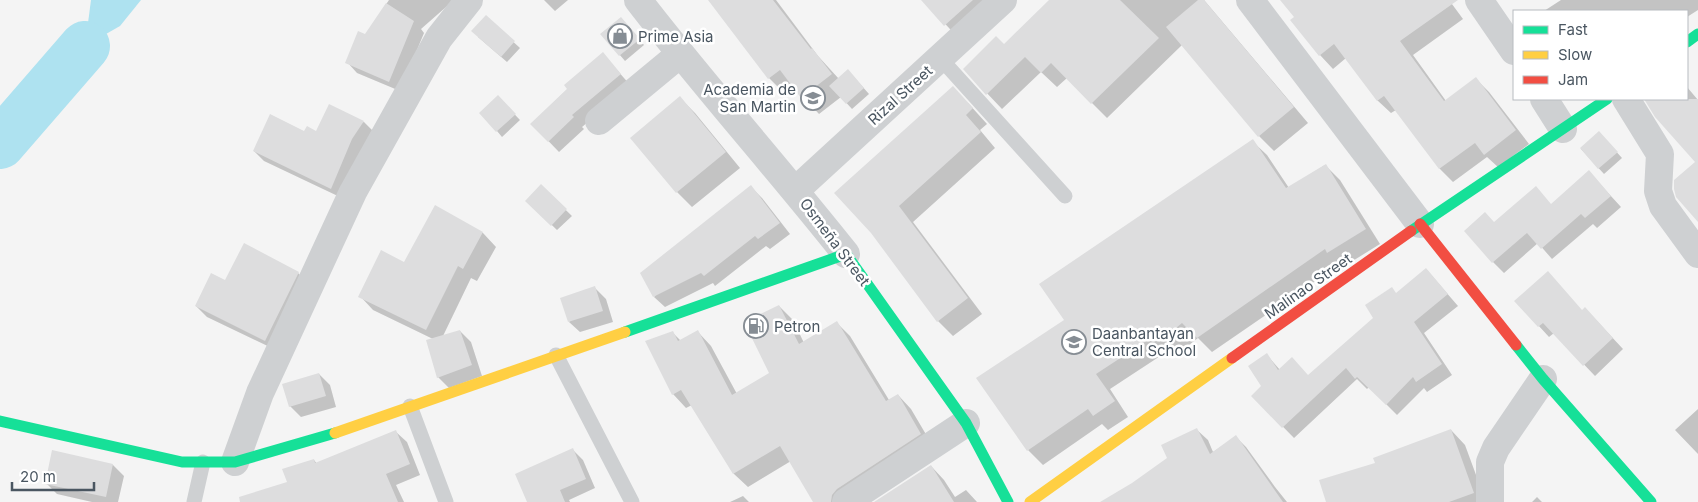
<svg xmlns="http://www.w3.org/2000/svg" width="1698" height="502" font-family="Inter,sans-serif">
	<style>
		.water { fill: #aee2f0 }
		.shadow { fill: #0003 }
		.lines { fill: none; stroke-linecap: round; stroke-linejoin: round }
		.river { stroke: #aee2f0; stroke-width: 50 }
		.building { fill: #ddddde }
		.lane { stroke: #ced0d2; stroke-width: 15 }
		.street { stroke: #ced0d2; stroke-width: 28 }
		.fast { stroke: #16e098; stroke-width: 11 }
		.slow { stroke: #ffcf43; stroke-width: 11 }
		.jam { stroke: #f24e42; stroke-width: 11 }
		.labels { text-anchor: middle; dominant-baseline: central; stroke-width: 5; stroke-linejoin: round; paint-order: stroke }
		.poi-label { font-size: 15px; fill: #4a5661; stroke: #fff; text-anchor: start }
		.street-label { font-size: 15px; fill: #4a5661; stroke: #fff }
	</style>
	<rect width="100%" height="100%" fill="#f4f4f4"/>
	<path class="water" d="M91,0H141L120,26L85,46Z"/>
	<path class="shadow" d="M389,0H454L421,29L424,33L400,91L357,73L347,62Z
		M544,0H568L555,11Z
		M710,0H776L818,56L839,79L853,76L869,94L852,109L841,97L819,114L795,88L786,95L769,78Z
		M923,0H1009L962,42Z
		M1051,0H1204L1308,123L1274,151L1259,136L1182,45L1107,118L1067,78L1057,87L1041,72L1002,109L964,69L1004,46Z
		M1282,0H1449L1463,19L1413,55L1446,101L1476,79L1489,92L1529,144L1498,167L1487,157L1453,182L1440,169L1396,110L1391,113L1377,100L1346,58L1333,69L1320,55L1296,17Z
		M1561,0H1698V10L1687,17V11H1544Z
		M486,17L520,48L507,62L478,37Z
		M626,24L644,45L625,61L602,34Z
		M603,54L631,86L582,127L584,129L559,152L532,124Z
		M1687,87L1698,100V131L1656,116L1646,99H1687Z
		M498,97L520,120L502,137L497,131Z
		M680,98L695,113L740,168L692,207L677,192Z
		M968,103L987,124L980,130L995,148L913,222L982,314L953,336L938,321L872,233Z
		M364,122L374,132L342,198L264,161L254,151L305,133L317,132Z
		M1604,138L1622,158L1604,174L1581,149Z
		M1252,141L1267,155L1289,188L1325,165L1340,180L1380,244L1343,267L1340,264L1212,352L1198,338L1180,352L1174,347L1110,389L1128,417L1108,430L1102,424L1043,465L1028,450L978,378L1066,321Z
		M1589,172L1621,207L1597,228L1593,224L1552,259L1538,243L1504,273L1493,262L1495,223L1552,205Z
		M541,186L572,216L557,230L527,201Z
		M751,187L762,198L790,234L770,249L766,246L715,286L713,283L665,307L654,297Z
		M435,207L483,233L496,247L477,281L471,278L443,336L460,331L471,342L482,376L449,388L438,377L433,339L373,310L360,296L405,263Z
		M1426,269L1458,306L1424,333L1452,375L1427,392L1424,388L1397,415L1369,387L1367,389L1357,379L1294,438L1253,396L1263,386L1267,355L1280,370L1308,376L1375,318L1397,294Z
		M298,273L309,284L276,350L207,317L196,306L225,282Z
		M595,288L606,299L613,322L580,332L569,322Z
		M1516,301L1583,311L1596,320L1623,349L1595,376L1554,333L1549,337Z
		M779,306L793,320L804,343L837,323L850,336L889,400L898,395L911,409L934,448L851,502H814L791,461L748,487L734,474L692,405L686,408L673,394V333L681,341L698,332L711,346L737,394L771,373Z
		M319,374L330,385L336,407L301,417L290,406Z
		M1698,409V454L1675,430Z
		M1197,430L1208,440L1213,452L1236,437L1246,447L1275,487L1287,502H1102L1132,484L1169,458Z
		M1451,430L1465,445L1486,502H1327L1377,464Z
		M396,432L407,442L420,475L396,485L404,502H256L288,483L314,460L317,464Z
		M573,450L583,460L595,488L569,500L570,502H528Z
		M113,465L124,476L118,502H92L57,494L46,483Z
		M931,466L944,480L955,497L966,490L977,502H877Z
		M743,496L749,502H730Z
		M1537,497L1542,502H1532Z"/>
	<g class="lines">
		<path class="river" d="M0,144L85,46"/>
	</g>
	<path class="building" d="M708,0H773L811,49L812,48L832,74L801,98L780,70L768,79Z
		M921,0H973L944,26Z
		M1049,0H1120L1159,38L1091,104L1051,63L1041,73L1025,57L986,95L963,69L996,36L1004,44Z
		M1198,0H1204L1294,107L1258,137L1166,27Z
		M1280,0H1458L1400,41L1444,101L1476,77L1516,130L1484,155L1475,143L1439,169L1384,96L1377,101L1334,44L1319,56L1290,20L1294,17Z
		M386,3L414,21L389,82L345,63L358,31L365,34Z
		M486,15L515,41L501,57L471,31Z
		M621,17L640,39L619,56L600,34Z
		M603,52L621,74L572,115L574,117L548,142L530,124L567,89L564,85Z
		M848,69L864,88L846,104L829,86Z
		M953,86L973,108L966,115L981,132L899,206L968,298L937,322L871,233L834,193Z
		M498,95L516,114L496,132L479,113Z
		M680,96L726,152L676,193L630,138Z
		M1644,99H1698V222L1676,197L1674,189V180L1695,162L1655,117Z
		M329,104L364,121L352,139L331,189L253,151L270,114L304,131L307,126L316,131Z
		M1599,131L1618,152L1598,169L1580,148Z
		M1253,139L1286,188L1326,164L1366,229L1327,253L1325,249L1197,338L1182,323L1164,338L1160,332L1096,374L1115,401L1093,416L1088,409L1027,451L976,378L1064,320L1039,284Z
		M1589,170L1611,196L1585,218L1581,214L1541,249L1527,233L1492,263L1464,231L1485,212L1494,222L1536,186L1551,204Z
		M541,184L567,209L551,226L525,201Z
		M751,185L780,223L758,239L755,236L704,276L701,273L653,297L640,273Z
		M435,205L483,232L463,269L458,266L426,330L358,297L381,250L404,262Z
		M244,243L299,272L265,341L195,306L211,273L225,280Z
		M1426,268L1448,294L1414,322L1442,364L1416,382L1413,377L1386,405L1357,377L1355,379L1346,368L1282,428L1251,396L1261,386L1248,366L1267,353L1278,370L1292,357L1308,375L1373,318L1365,305L1392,287L1396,293Z
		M1548,271L1582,310L1585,307L1613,338L1583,366L1543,323L1538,327L1514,301Z
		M595,286L603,311L568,322L560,298Z
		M779,305L799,344L837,321L886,401L898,394L921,434L837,489L832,495L831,502H813L780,446L733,474L681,390L672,395L645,341L673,331L678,341L698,330L732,395L769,373L744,322Z
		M460,330L472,365L437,378L426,340Z
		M319,373L326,396L289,407L282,384Z
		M1197,428L1210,454L1236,435L1283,502H1100L1132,483L1167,458L1161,445Z
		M1451,429L1474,493L1449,502H1326L1319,480L1375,463L1373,458Z
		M396,430L410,464L386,474L398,502H240L239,497L287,482L282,469L314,459L315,463Z
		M573,448L586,479L560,490L565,502H527L515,474Z
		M52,450L113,464L106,497L45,484Z
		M931,465L954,502H874Z"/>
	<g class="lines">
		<path class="lane" d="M941,59L1065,196
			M556,355L632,502
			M410,406L446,502
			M194,502L203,462"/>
		<path class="street" d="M638,0C705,87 778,168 846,254
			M1250,0L1420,224
			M1479,0L1514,51
			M1544,99L1563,129
			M1626,99L1660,154L1658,191L1663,206L1698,254
			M599,121L680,54
			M796,190L1003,0
			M235,462L260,393L353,192L439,38L469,0
			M846,502L966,423
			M1490,502V462L1496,448L1543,379"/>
		<path class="fast" d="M1687,42L1698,34
			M1411,231L1607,99
			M625,332L846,254L966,423L1008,502
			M1516,345L1543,379L1651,502
			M0,421L182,462H235L335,433"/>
		<path class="slow" d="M335,433L625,332
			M1030,502L1232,358"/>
		<path class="jam" d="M1420,224L1516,345
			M1232,358L1411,231"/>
	</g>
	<defs>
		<symbol id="shop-ring" viewBox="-11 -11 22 22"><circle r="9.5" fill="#fff" stroke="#868d94" stroke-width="1.5"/><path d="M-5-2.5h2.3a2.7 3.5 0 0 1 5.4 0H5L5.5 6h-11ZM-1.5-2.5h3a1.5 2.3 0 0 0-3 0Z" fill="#868d94"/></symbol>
		<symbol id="school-ring" viewBox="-11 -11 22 22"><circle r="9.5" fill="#fff" stroke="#868d94" stroke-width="1.5"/><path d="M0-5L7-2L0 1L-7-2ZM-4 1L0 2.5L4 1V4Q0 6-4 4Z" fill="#868d94"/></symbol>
		<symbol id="fuel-ring" viewBox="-11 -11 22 22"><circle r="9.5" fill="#fff" stroke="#868d94" stroke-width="1.5"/><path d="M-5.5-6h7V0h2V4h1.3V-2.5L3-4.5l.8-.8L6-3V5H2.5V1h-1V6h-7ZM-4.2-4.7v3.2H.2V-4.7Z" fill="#868d94"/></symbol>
	</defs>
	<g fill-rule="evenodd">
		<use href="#shop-ring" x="606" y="22" width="28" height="28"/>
		<use href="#school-ring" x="799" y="84" width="28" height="28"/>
		<use href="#fuel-ring" x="742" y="312" width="28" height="28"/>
		<use href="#school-ring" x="1060" y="328" width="28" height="28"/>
	</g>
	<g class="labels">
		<g class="poi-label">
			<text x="638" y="36">Prime Asia</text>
			<text x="796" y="89" text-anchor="end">Academia de<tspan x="796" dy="17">San Martin</tspan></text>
			<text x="774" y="326">Petron</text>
			<text x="1092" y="333">Daanbantayan<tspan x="1092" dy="17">Central School</tspan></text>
		</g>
		<g class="street-label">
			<text transform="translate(900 95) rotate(-42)">Rizal Street</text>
			<text transform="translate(835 242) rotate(53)">Osmeña Street</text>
			<text transform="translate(1308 286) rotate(-35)">Malinao Street</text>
		</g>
	</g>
	<rect x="1513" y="10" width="175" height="90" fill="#ffffff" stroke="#b7bbc0"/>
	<rect x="1523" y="26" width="25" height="8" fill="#16e098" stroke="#b7bbc0"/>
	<text x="1558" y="35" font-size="15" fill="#4a5661">Fast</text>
	<rect x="1523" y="51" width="25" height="8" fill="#ffcf43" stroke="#b7bbc0"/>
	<text x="1558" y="60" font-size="15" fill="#4a5661">Slow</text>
	<rect x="1523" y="76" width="25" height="8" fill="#f24e42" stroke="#b7bbc0"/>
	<text x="1558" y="85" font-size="15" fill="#4a5661">Jam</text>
	<path d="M12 482v8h82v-8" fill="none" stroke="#4a5661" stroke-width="2.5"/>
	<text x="20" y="482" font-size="15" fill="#4a5661" stroke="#ffffff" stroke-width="4" paint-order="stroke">20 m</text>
</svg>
